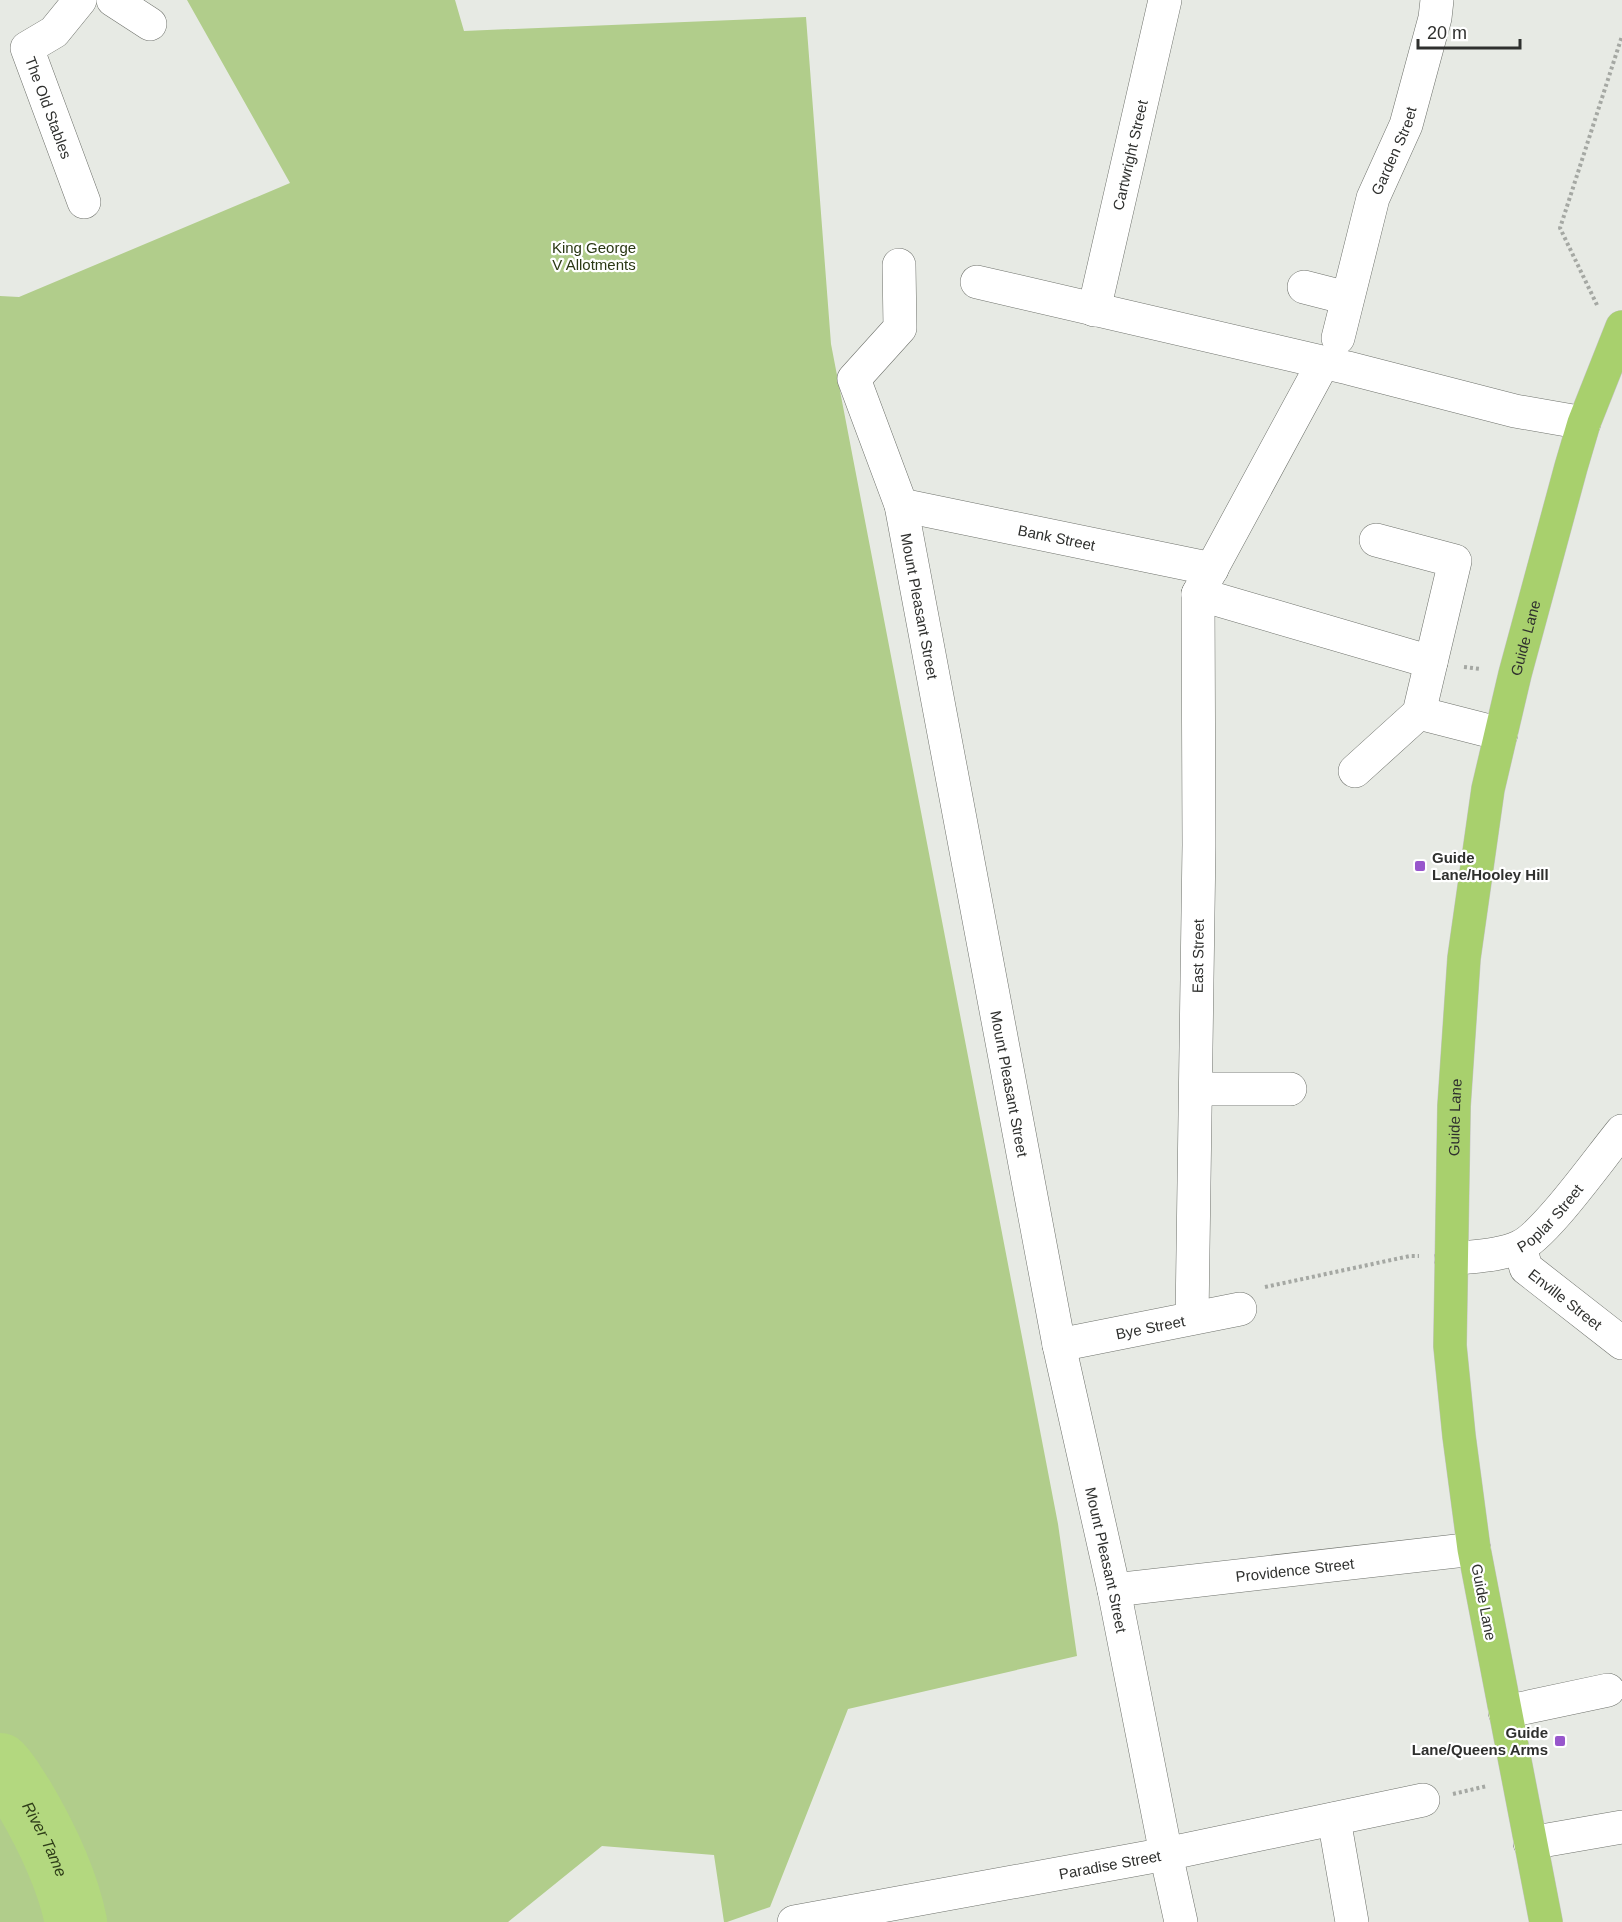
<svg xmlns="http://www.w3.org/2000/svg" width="1622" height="1922" font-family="Helvetica,sans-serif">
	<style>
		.green { fill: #b1cd8b }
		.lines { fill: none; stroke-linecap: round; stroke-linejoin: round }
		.river { stroke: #b3d87f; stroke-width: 62 }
		.minor-casing { stroke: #6f726c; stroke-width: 34 }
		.highway-casing { stroke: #c5c5c4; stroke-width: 34 }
		.path { stroke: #a5a8a3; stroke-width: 4; stroke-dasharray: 3 3; stroke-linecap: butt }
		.minor { stroke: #fff; stroke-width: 33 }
		.highway { stroke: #a8d06d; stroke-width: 33 }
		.poi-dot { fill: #9857cc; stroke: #fff; stroke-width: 2 }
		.labels { text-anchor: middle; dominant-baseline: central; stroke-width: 4.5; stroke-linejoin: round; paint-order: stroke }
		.street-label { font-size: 15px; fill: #2f302e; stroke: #fff }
		.park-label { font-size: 15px; fill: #2a3814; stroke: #fff }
		.poi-label { font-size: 15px; font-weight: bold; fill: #2f302e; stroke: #fff; text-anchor: start }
		.water-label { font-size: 16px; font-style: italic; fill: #2e3d18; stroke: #fff }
	</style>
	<rect width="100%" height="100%" fill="#e7eae4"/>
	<path class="green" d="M187,0H455L464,31L806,17L831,344L1058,1524L1077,1656L848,1709L770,1907L727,1922H724L714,1855L602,1846L508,1922H0V296L19,297L290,183Z"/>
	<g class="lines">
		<path class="river" id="s1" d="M0,1764C10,1774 16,1786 24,1798C47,1837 67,1878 76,1922"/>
		<defs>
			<g id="minor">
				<path id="s2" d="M80,0L54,32L27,48L84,202"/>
				<path d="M113,0L150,24"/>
				<path id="s3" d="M899,265L900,328L854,379L901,505L1059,1345L1114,1590L1166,1854L1181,1922"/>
				<path d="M977,282L1348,368L1515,411L1584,423"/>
				<path d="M1304,287L1347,298"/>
				<path id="s4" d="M1094,310L1165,0"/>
				<path id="s5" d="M1338,338L1373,198L1406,125L1435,18L1437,0"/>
				<path id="s6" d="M901,505L1212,569"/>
				<path d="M1198,594L1431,662"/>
				<path d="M1419,713L1501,734"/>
				<path d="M1355,771L1419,713L1455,561L1376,540"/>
				<path d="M1196,1089H1290"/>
				<path id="s7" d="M1520,1247L1526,1268L1622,1343"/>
				<path id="s8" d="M1451,1259C1473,1256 1499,1256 1519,1247C1545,1236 1601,1156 1622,1131"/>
				<path id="s9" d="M1192,1318L1199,845L1198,594L1323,363"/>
				<path id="s10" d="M1059,1345L1240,1309"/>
				<path id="s11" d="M1114,1590L1474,1549"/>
				<path d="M1505,1712L1608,1690"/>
				<path d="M1334,1819L1352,1922"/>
				<path d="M1530,1843L1622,1827"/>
				<path id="s12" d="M794,1922L1166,1854L1423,1800"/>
			</g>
			<g id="highway">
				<path id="s13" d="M1546,1922L1474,1549L1459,1436L1450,1346L1454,1106L1464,958L1488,789L1515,674L1571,467L1584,423L1622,327"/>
			</g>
		</defs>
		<use href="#minor" class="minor-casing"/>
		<use href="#highway" class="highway-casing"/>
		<path class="path" d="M1597,305L1560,228L1622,36
			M1464,667L1481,669
			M1265,1287L1410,1256H1419
			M1453,1794L1487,1786"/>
		<use href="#minor" class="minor"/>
		<use href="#highway" class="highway"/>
	</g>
	<g class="poi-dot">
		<rect x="1414" y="860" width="12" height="12" rx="3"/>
		<rect x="1554" y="1735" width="12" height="12" rx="3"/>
	</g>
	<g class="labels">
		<g class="street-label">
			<text stroke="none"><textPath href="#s2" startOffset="136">The Old Stables</textPath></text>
			<text stroke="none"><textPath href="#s5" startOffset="196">Garden Street</textPath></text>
			<text stroke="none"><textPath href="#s4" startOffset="159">Cartwright Street</textPath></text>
			<text stroke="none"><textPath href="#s6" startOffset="159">Bank Street</textPath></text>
			<text stroke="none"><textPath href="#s3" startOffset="369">Mount Pleasant Street</textPath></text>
			<text stroke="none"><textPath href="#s13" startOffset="1299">Guide Lane</textPath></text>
			<text stroke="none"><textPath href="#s9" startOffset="362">East Street</textPath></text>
			<text stroke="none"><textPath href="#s3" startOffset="855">Mount Pleasant Street</textPath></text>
			<text stroke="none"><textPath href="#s13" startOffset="813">Guide Lane</textPath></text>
			<text stroke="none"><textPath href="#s8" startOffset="112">Poplar Street</textPath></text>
			<text stroke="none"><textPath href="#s7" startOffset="72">Enville Street</textPath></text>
			<text stroke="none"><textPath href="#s10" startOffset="93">Bye Street</textPath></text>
			<text stroke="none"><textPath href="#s3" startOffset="1341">Mount Pleasant Street</textPath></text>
			<text stroke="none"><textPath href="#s11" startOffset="182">Providence Street</textPath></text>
			<text transform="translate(1484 1602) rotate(79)">Guide Lane</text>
			<text stroke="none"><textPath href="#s12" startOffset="321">Paradise Street</textPath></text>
		</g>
		<g class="park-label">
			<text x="594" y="247">King George<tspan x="594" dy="17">V Allotments</tspan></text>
		</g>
		<g class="poi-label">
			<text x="1432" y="857">Guide<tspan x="1432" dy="17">Lane/Hooley Hill</tspan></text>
			<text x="1548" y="1732" text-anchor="end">Guide<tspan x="1548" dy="17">Lane/Queens Arms</tspan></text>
		</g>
		<g class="water-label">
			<text stroke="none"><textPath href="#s1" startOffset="88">River Tame</textPath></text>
		</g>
	</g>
	<path d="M1418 39v9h102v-9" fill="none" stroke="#2f302e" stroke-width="3"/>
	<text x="1427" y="39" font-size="18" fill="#2f302e" stroke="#ffffff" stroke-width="4.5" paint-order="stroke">20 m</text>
</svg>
